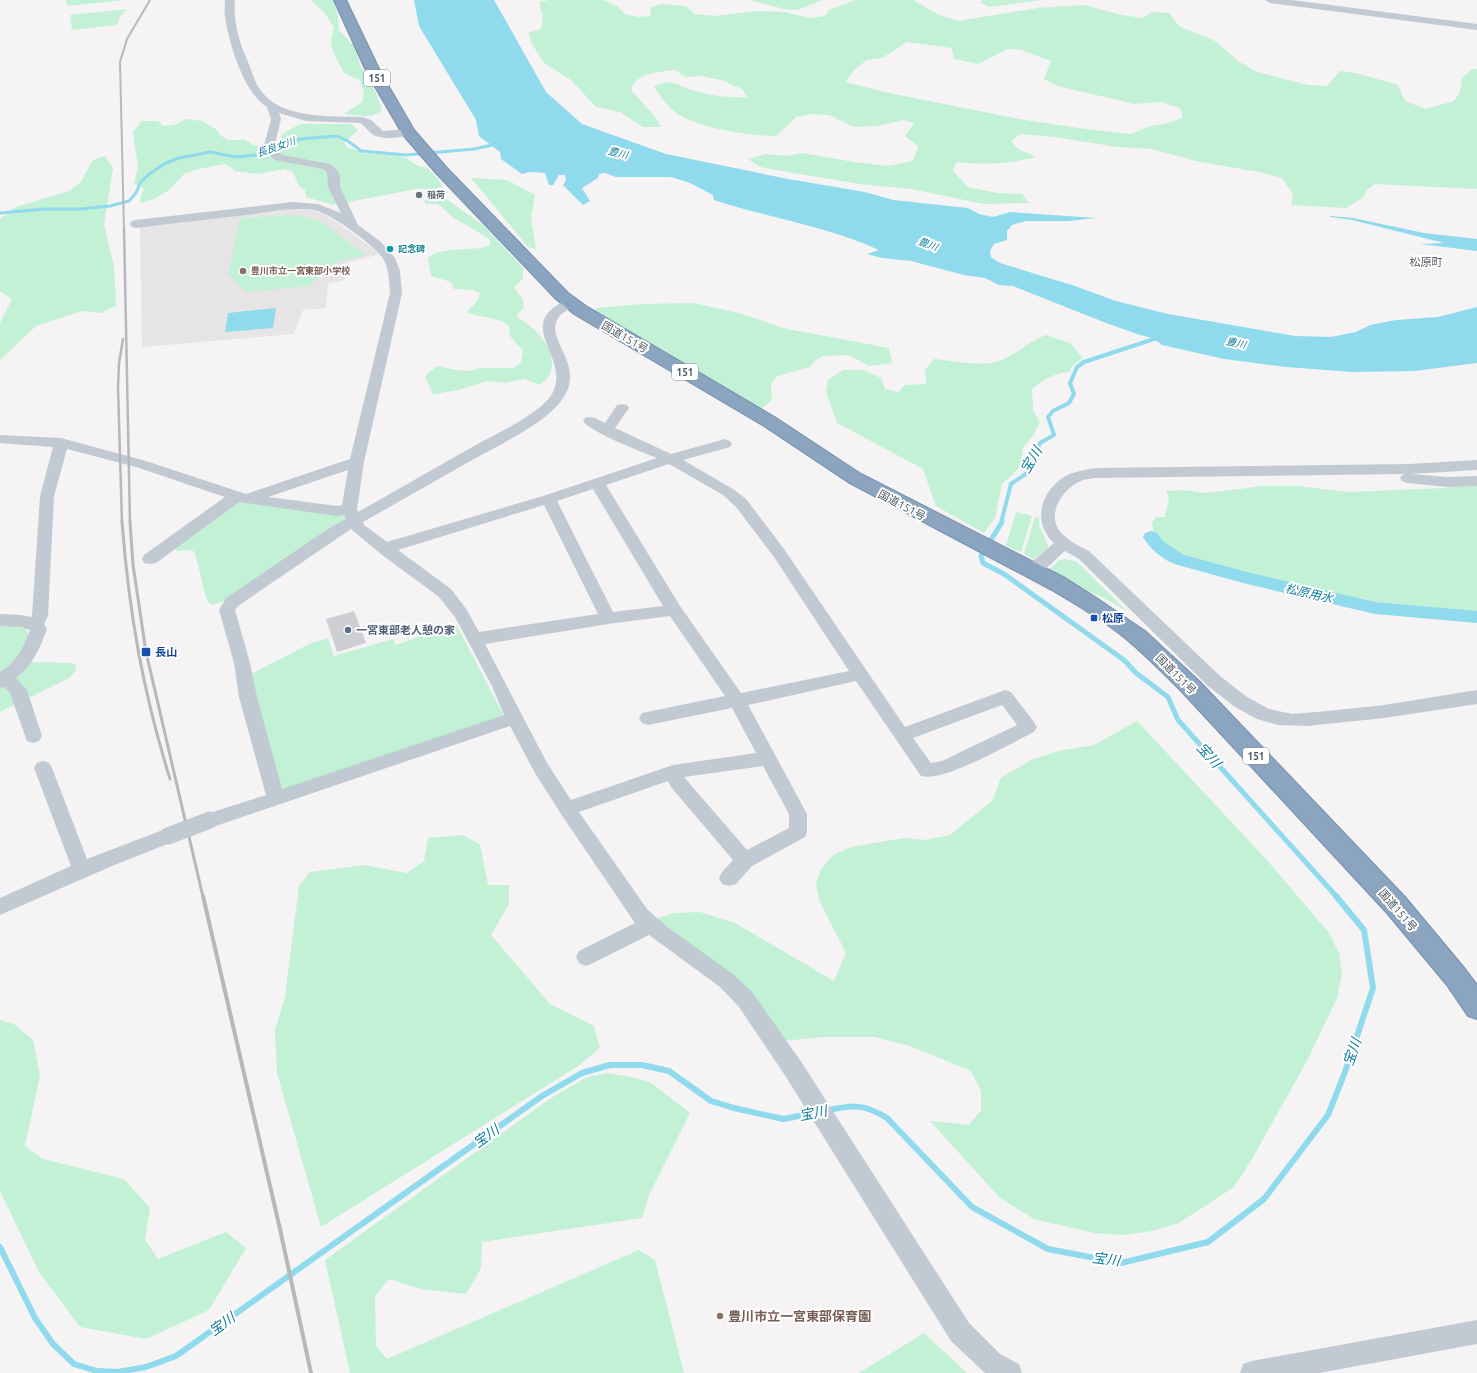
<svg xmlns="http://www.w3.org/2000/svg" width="1477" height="1373" font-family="Ubuntu,'Noto Sans JP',sans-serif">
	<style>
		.education { fill: #e6e4e5 }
		.green { fill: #c3f1d5; fill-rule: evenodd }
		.water { fill: #90daee }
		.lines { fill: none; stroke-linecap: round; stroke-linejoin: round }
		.stream-far3 { stroke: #90daee; stroke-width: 3 }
		.stream-far2 { stroke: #90daee; stroke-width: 4 }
		.stream-far1 { stroke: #90daee; stroke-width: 5 }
		.stream { stroke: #90daee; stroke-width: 6 }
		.canal { fill: #90daee; fill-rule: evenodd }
		.building { fill: #cdcfd5 }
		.highway-casing { stroke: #7690ad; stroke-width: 2 }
		.minor { fill: #c1cad2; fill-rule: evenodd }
		.highway { fill: #8ba5c1; fill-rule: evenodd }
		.rail-far3 { stroke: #b5b8bd; stroke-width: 2 }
		.rail-far2 { stroke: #b5b8bd; stroke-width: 2.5 }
		.rail-far1 { stroke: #b5b8bd; stroke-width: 3 }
		.rail { stroke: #b5b8bd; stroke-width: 4 }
		.minor-bridge { stroke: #c1cad2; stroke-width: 17 }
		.worship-dot { fill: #6b7280; stroke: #fff; stroke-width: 1.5 }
		.culture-dot { fill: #0f9aa8; stroke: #fff; stroke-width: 1.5 }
		.education-dot { fill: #8d6e63; stroke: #fff; stroke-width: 1.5 }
		.transit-dot { fill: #1a4fb4; stroke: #fff; stroke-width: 1.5 }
		.service-dot { fill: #5c6f8a; stroke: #fff; stroke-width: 1.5 }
		.labels { text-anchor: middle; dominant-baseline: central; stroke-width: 4; stroke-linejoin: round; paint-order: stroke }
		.far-worship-label { font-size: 9px; font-weight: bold; fill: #5b616d; stroke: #fff; text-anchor: start }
		.far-culture-label { font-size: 9px; font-weight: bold; fill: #0d838f; stroke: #fff; text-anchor: start }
		.far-education-label { font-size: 9px; font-weight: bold; fill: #785e54; stroke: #fff; text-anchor: start }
		.shield { fill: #fff; stroke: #808990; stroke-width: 1 }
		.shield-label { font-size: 10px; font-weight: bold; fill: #4a5661 }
		.far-water-label { font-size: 10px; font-style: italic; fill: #0c7c9b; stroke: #fff }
		.far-quarter-label { font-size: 11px; fill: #5f6368; stroke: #fff }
		.street-label { font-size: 11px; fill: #4a5661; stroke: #fff }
		.transit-label { font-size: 11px; font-weight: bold; fill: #164399; stroke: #fff; text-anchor: start }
		.service-label { font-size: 11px; font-weight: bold; fill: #4e5e75; stroke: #fff; text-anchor: start }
		.water-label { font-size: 12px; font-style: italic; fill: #0c7c9b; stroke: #fff }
		.near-education-label { font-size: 13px; font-weight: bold; fill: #785e54; stroke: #fff; text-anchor: start }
		.near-water-label { font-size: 14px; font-style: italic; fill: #0c7c9b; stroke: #fff }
	</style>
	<rect width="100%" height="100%" fill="#f5f3f3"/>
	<path class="education" d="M289,209L310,210L324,214L345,228L379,253L377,255L346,263L345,280L328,284L326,308L303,310L294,334L142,347L140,225Z"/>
	<path class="green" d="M66,0H125L67,6Z
		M311,0H334L338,17L339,30L354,46L361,67L376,93L382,110C371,120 357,115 344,114L362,102L364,92L360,80L345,74C336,57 327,48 334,28L325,13Z
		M549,0H603L618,7L625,14L638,17L651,16L650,7L663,4L686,6L694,14L714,16L757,11L785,12L809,18L825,16L829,10L856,0H913L939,15L958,21L1038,8L1084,5L1122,15L1143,18L1152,12L1169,13L1179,26L1215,41L1238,61L1257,72L1308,85L1327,86L1340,71L1356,73L1398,85L1405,101L1426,109L1454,101L1460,92L1462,78L1472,69H1477V189L1375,184L1367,190L1363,198L1346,208L1291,205L1293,194L1282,178L1264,173L1196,161L1152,149L1118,147L1054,137L1021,134L1011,141L1018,149L1036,157C1007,164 986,165 956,162L953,171L968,187L998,193L1022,194L1029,203L984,204L911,189L860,184L787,172L760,167L748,159L766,154L787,156L802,153L854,162L887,166L913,161L918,146L905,136L914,123L904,120L878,126L854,127L829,115L811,114L796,117L776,136C750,136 694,128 674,111C666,105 660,96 654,87C673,76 678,87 695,91C712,96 729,98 747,97L742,89L721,80L702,76L686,77L675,70C659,72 637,72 631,90L656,118L661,127H643L620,112L596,107L571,80L544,63L532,44L528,33L541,29L543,18L539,2ZM907,42L952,48L954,59L978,64L1008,49L1021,50L1051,61L1044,79L1057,86L1135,104L1161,102L1180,108L1183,117L1169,123L1150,126L1131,134L1085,129L1019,119L889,93L845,82L855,69L867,60L882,58Z
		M750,0H823L797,10L784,9Z
		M983,0H1042L989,7L980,2Z
		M127,9L120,17L117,25L72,30L70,15Z
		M186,119L202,121L217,130L220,135L228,140H245L253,145L264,147L279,142L282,134L300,124H351L358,130L344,143L347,147L363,153L396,155L406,158L418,166L428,168L441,183L445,198L484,226L523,268V278L514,288L523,299L524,308L516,316C535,328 559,349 550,374C548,378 543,382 540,385L524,379L504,383L487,381L459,390L433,394L425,376L437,366L456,370L471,371L480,368H513L521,363L523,351L510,336L509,326C498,316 481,319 467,312L477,301L480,293L472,290L454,289L451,282L431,276L428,258C444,245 470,253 490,245V239L454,218L438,204H426L424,201L431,197L430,191L421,188L333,205L306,197L305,190L299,186L293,172L284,169L259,174L234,171L231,167L225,164L194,170L184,174L169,190L156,198L141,203L140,198L144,189L134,183L138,167L133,132L142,121H158L163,126L174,125Z
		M105,156L113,168L104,225L114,266L116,306L100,313L82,311L36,326L0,360V323L12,299L0,291V219L16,207L69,191L81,182L93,160Z
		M471,178L507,180L535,195L531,219L536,249L528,247Z
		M286,215L303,216L320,221L366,255L338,261L308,286L247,292L228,274L240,219Z
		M693,303L739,313L787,329L889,348L892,363L869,366L849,355L823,356L816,360L810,367L777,376L771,384L772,400L761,409L590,315L597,308L642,304Z
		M1046,335L1070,343L1083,358L1072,366L1069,372C1054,373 1043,380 1032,389L1033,410L1040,422L1034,434L1023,447L1020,467L1002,484L995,518L984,533L936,506L923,469L837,423L826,392L828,380L843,370H864L881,378L885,389L898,392L905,385L926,384L925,370L934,359C956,361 985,369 1006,358C1021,351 1029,341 1046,335Z
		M1477,485V616L1374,607L1246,577L1177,558L1158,543L1154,536L1152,523L1156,517H1165L1169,498L1166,491L1183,490L1206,493L1264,486H1297L1349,492L1443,488Z
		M238,502L342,513L347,519L222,602L212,605L207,601L195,553L192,550L176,551L175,547Z
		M1016,512L1032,516L1021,552L1006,546Z
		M1035,517L1039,518V525L1048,545L1047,549L1033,559L1024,554Z
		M1065,559L1077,562L1127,611L1102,597L1049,575L1048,570L1060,560Z
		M456,624L504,716L285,789L280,788L255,696L251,674L309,644L328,638L334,656L393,639L396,645Z
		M0,625L26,628L30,640L19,662L0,679Z
		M29,662L72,663L76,665V670L69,678L0,712V687Z
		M1137,721L1265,858L1329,933L1339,953L1342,974L1337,998L1308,1059L1252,1159L1234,1187L1179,1223L1152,1231L1124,1235L1094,1233L1034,1219L1000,1198L930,1121L969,1125L981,1110V1091L971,1071L910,1046L875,1037H824L783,1041L660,927L658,918L674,913L700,912L735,923L834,981L846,953L819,900L816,884L821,869L833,855L851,847L904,838L925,840L950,835L992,801L1001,778L1031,760L1058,751L1094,745Z
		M462,835L480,844L488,885H509V904L491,935L550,1004L594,1026L600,1048L578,1066L321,1227L277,1073L275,1030L285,997L299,886L310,872L364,865L407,873L424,861L428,838Z
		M0,1020L14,1024L33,1040L40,1075L25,1146L43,1159L124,1179L150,1208L145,1240L158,1259L226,1232L246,1248L209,1310L146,1339L80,1327L39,1272L0,1191Z
		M606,1073L626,1076L650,1082L690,1113L649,1195L642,1218L482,1242L481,1268L466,1294L421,1289L389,1279L375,1296L376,1346L387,1359L639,1250L655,1260L684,1373H350L325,1260L551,1098L587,1077Z
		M924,1333L967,1373H859Z"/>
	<path class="water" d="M414,0H494L546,92L582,124L666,154L788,179L865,192L893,200L968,208L979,214L993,217L1010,212L1096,218L1069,221H1026L1012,225L1007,231V240L994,244L990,251L991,257L1000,263L1072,285L1116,301L1168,314L1295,336L1331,337L1356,332L1370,325L1396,320L1438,317L1477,307V363L1414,371L1353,372L1286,367L1224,359L1162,345L1153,338L1140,335L1106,323L1013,286L999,285L985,278L964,275L911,261L882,258L867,254L879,250C827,226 768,218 714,200L713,195L690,183L671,177H616L605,173L599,174L598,178L582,188L590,201L583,205L563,185L566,180L565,175H559L553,185H549L545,173L529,172L522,174L501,159L500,152L479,136L476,120L419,26Z
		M1330,216L1353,218L1424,233L1477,239V251L1420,244L1444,243L1352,220L1330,217Z
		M276,308L273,328L225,332L228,313Z"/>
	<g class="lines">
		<path class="stream-far3" d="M0,213L45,209H82L110,206L129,201L136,193L140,183L148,175L164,164L179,158L210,152L236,157L256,155L272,151L300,139L337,136L348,141L361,151L406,155L474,149L497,144"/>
		<path class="stream-far2" d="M1001,523L1011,484L1027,473L1040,443L1054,435L1048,417L1053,411L1069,403L1074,394L1070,383L1077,367L1084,362L1160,337"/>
		<path class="stream-far1" d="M1002,522L981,556L983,563L1004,574L1124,660L1136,673L1168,697L1178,720L1337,897"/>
		<path class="stream" d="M825,1111C851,1105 863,1103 887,1118L972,1207L1048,1249L1121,1263L1208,1242L1264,1199L1328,1115L1345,1072L1373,988L1364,930L1336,896
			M0,1247L35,1318L53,1344L74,1364L97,1371L118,1372L146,1367L176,1356L542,1096L582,1073L610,1065H642L669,1071L711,1101L734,1108L783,1119L815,1113"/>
		<path class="canal" d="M1151,531L1157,533L1163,541L1184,555L1247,572L1375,602L1477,611V623L1375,614L1247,584L1178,565C1164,561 1150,549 1143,537L1145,533Z"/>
	</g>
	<path class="building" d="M354,611L366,643L337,652L326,619Z"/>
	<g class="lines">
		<defs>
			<path id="highway" d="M334,0H346L381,73L414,130L446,167L568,293L586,306L776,418L861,474L1065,578L1095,597L1145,631L1199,681L1405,897L1465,969L1477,985V1019L1468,1016L1447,985L1387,913L1183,693C1163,673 1143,652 1120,634C1098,617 1074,603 1050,589L848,482L764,426L574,314L556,299L436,173L403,135L367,73Z"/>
		</defs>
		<use href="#highway" class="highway-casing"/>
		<path class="minor" d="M225,0H235C233,21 239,42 248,62C252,71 255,84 262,92C282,119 332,116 362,117L371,120L383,131L408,129L413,132C407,139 380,140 372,134C368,131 365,126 360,123L306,121L279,113L281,119L274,148L282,155L330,164L338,171L340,177V187L358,225L381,242L395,258L400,271L402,293L364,462L357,509L358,512C397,490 435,468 474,446C494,435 540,414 552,394C571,360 520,330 556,306C562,302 568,298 575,300L577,303C572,310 561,311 557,320C547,341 583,364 565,395C550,422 500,444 474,459C437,480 400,501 363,522L364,525L387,542L543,496L657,458C642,452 590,432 583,421L585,418L590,417L595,418L605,423L617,405L622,404L627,405L629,408L615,428L671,454L725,439L730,441L732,444L730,447L683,460L733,489L746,499L784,549L905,727L1005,690L1011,692L1034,722L1037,727L1034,732C1011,743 943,783 921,776L856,681L748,705L807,814V832L805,837L752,866L736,884L729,886L722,884L719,878L722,872L733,860L671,787L668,781L579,812L647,909L666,926L734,975L753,993L802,1063L969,1323L1000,1354L1019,1364L1022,1373H985L951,1341L786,1077L739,1007L720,987L649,935L593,963L586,966L579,963L576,957L579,951L635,923L561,814L535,773L510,726L210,828L203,825L201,820L203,815L266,795L239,697L234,663L219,610L226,598L331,527L346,519L344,515L337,516L239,502L156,563L150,564L144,563L142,559L144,555L225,497L136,467L67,449L54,496L48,616L44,624L47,629C40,648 33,665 16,678L27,690L42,736L39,741L33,743L27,741L10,693L4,687L0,688V672C17,662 23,648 30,630L21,627L0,626V614L21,615L31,617L32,616L40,496L53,447L0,443V435L61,438L146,461L246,494L350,459L390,293C389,282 389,270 384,260C377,247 329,212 314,210C292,207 269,212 247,215C210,219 173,223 136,228L132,227L130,224L132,221L136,220L292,202L318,204L341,213L328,187L327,172L323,169L275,160L263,149L271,119L267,107C244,94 228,41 225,16C224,11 225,5 225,0ZM669,464L723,495L736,507L774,557L849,671L741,693L680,606L606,485ZM348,470L342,505L337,506L268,497ZM593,489L663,606L613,612L557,501ZM544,505L598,614L479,632L467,610L451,589L398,550ZM351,529L381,554L439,597L455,617L492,686L504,715L282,789L257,697L250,663L235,610L238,606ZM670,616L725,696L642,713L639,718L642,723L648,725L732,708L756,753L673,765L571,800L547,763L485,644L608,624ZM1002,705L1017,725L942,761L931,763L913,738ZM763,766L789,814V828L747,850L684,777Z
			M1265,0H1292L1477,24V30L1270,3Z
			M1477,460V470L1411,474L1447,477L1477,476V486L1447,487L1407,483L1402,481L1400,478L1402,475L1405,474L1094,478C1089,479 1084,479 1079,482C1063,489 1047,513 1059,530C1066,540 1079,546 1089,551L1220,676L1247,697L1269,709L1292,714L1328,711L1384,705L1477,690V704L1384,718L1307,726L1278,725L1257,719L1235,707L1208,686L1079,559L1065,551C1055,559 1042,577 1028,573L1026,569L1028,565L1054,543C1030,522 1042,486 1070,474C1078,471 1088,469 1097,468L1409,464Z
			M43,761L49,763L52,768L87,859L168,828L175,831L177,836L175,841L112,866L0,915V898L71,866L34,768L37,763Z
			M1477,1320V1344L1319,1373H1240L1243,1364L1252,1361Z"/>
		<use href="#highway" class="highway"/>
		<path class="rail-far3" d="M124,230L120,62L127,39L150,0"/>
		<path class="rail-far2" d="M124,229L130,523
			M122,523L118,387L119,363L123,339"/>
		<path class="rail-far1" d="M122,522C129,613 143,692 170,779
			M130,522L133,565L146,652L203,897"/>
		<path class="rail" d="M203,896L280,1229L311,1373"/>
		<path class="minor-bridge" d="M168,836L210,820"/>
	</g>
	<circle class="worship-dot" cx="419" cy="195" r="4"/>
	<circle class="culture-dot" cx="390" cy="249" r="4"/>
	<g class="education-dot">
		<circle cx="243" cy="271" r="4"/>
		<circle cx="720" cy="1316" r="4"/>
	</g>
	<g class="transit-dot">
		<rect x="1090" y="614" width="8" height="8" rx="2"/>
		<rect x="141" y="647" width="10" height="10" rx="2"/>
	</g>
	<circle class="service-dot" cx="348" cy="630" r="4"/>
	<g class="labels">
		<g class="far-worship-label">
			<text x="427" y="195">稲荷</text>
		</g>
		<g class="far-culture-label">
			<text x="398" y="249">記念碑</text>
		</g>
		<g class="far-education-label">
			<text x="251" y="271">豊川市立一宮東部小学校</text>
		</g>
		<g class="shield">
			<rect x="364" y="70" width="26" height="16" rx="3"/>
			<rect x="672" y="364" width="26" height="16" rx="3"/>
			<rect x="1243" y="748" width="26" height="16" rx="3"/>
		</g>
		<g class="shield-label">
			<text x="377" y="78">151</text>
			<text x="685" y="372">151</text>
			<text x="1256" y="756">151</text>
		</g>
		<g class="far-water-label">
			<text transform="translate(276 147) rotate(-19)">長良女川</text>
			<text transform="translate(618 153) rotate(14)">豊川</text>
			<text transform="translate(928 244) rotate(21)">豊川</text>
			<text transform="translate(1236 343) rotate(12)">豊川</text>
		</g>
		<g class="far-quarter-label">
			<text x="1426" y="262">松原町</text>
		</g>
		<g class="street-label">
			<text transform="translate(625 337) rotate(30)">国道151号</text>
			<text transform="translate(902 505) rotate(28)">国道151号</text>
			<text transform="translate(1176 674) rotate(45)">国道151号</text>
			<text transform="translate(1398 910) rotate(49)">国道151号</text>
		</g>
		<g class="transit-label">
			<text x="1102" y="618">松原</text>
			<text x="155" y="652">長山</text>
		</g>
		<g class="service-label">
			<text x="356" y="630">一宮東部老人憩の家</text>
		</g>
		<g class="water-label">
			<text transform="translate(1309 593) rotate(13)">松原用水</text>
		</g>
		<g class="near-education-label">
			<text x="728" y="1316">豊川市立一宮東部保育園</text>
		</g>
		<g class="near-water-label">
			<text transform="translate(1031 460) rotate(-59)">宝川</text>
			<text transform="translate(1209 755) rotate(48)">宝川</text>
			<text transform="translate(1352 1052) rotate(-71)">宝川</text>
			<text transform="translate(813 1113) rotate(-11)">宝川</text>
			<text transform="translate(486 1136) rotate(-35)">宝川</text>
			<text transform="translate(1106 1259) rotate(7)">宝川</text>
			<text transform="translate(222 1324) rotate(-35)">宝川</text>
		</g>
	</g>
</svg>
